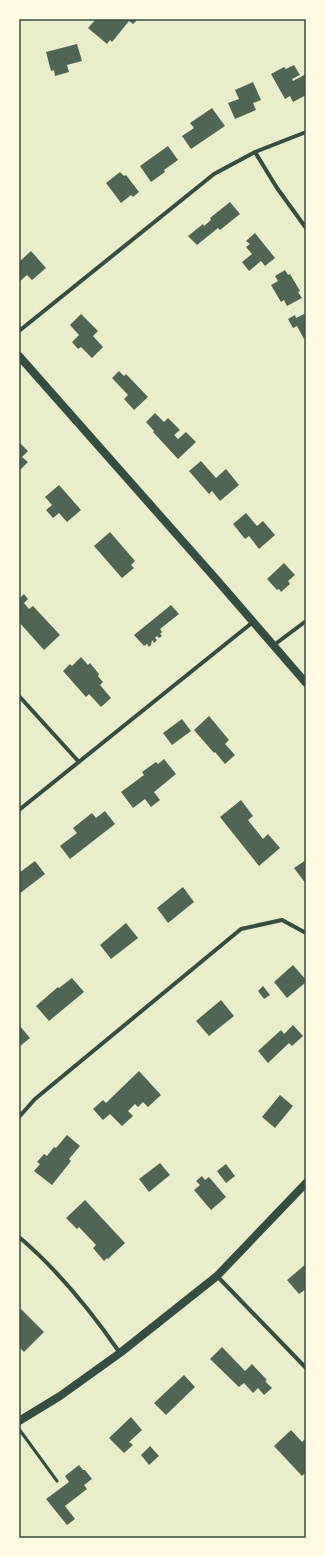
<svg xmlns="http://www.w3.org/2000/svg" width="325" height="1557" font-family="'Sofia Sans Condensed',sans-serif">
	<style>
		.building { fill: #4f6655 }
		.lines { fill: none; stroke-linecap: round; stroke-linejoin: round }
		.service { stroke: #344e41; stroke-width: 3 }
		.minor { stroke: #344e41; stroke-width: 4 }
		.secondary { stroke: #344e41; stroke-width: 8 }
		.neatline { fill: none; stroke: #344e41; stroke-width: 1.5 }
	</style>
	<rect width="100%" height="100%" fill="#e9edc9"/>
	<path class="building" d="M96,19H138L133,24L129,21L112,42L110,40L107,44L88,28Z
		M77,44L82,61L67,65L69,72L55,76L54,70L51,71L46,52Z
		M294,65L300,75L292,79L293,81L306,74V95L293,102L290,96L285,99L271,74L284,67L286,69Z
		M253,82L261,100L253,103L256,110L235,119L228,103L239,99L235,90Z
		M212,108L225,126L191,149L182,136L194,128L190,123Z
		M168,146L178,160L164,170L165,172L151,182L140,166Z
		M120,172L124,176L126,175L139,192L133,197L131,195L121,203L106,183Z
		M230,202L240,214L220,230L218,228L197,245L188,236L203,224L204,226L211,220L210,218Z
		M255,233L275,258L265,266L261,261L249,271L242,262L252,254L246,247L250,244L246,241Z
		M31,251L46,268L32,280L27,275L19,282V262Z
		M285,270L288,275L290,274L300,291L298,292L302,298L287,306L284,300L281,302L271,285L278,281L275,276Z
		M81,314L98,331L93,336L103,347L92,358L81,347L78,349L72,342L79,335L70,325Z
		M304,314L306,317V339H304L297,326L293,328L288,319L295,315L296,318Z
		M119,371L124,376L126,374L148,397L134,410L124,399L128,395L112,378Z
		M155,413L164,422L168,418L180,430L174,435L178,439L186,432L196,442L178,459L153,432L154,431L146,422Z
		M19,442L28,451L22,457L28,462L20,470Z
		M201,461L216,478L226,469L239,485L220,501L212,491L209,494L189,471Z
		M59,485L81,510L67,522L59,513L53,518L46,510L52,505L45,497Z
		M246,513L257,526L263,521L275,535L259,549L249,536L245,539L233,524Z
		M110,532L135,561L131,565L134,568L122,578L94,546Z
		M284,563L295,575L288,581L290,584L281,592L279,589L277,590L267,579Z
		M24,594L28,599L24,603L29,609L33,606L60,635L44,650L19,622V599Z
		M171,605L179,614L160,629L162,632L160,634L162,636L159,638L157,636L155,638L157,640L154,643L152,640L151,645L149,647L147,644L144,646L134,635Z
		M81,657L88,665L90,663L99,674L98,676L103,682L100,685L111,698L101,707L89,694L86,697L63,671L70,664L72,666Z
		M209,716L229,740L225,744L235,755L225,764L215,752L214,753L194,730Z
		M182,719L191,731L172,745L163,733Z
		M164,759L176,774L154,792L160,800L151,807L145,799L133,808L121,792L144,775L142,772L156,762L158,764Z
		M241,800L253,816L248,820L263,839L268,834L280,848L259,866L220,817Z
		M105,811L115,824L70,859L60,846L77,833L73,828L92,813L96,818Z
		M306,860V884L294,868Z
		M35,861L45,874L19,894V873Z
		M183,887L194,902L168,923L157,908Z
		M126,923L138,938L111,959L100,945Z
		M293,965L306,980V982L287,998L274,982Z
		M72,978L84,992L49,1021L36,1006L58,987L59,988Z
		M263,986L270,995L264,999L258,991Z
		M221,1000L234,1016L209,1036L196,1021Z
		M19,1025L30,1038L19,1047Z
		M293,1025L303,1036L292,1046L289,1043L268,1063L258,1051L281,1030L284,1034Z
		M139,1071L161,1095L148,1107L143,1102L138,1107L135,1104L128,1111L133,1116L122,1126L110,1114L103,1120L93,1109L103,1100L106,1103Z
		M280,1095L293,1106L275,1128L262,1117Z
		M67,1135L80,1146L69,1159L71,1161L52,1185L34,1171L40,1164L37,1162L44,1154L47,1156L54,1147L56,1148Z
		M160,1163L170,1175L149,1192L139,1179Z
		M226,1164L235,1176L226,1183L217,1171Z
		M202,1176L205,1180L209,1177L226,1197L211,1210L194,1190L200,1185L196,1181Z
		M85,1200L125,1243L108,1259L107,1258L104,1261L93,1248L96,1245L79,1227L77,1229L66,1218Z
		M306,1264V1289L299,1294L287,1280Z
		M21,1309L44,1332L24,1352L19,1347V1311Z
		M222,1347L245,1371L252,1364L267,1380L265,1381L272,1388L264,1395L258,1388L253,1393L244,1383L239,1387L210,1359Z
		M184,1375L195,1387L166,1415L154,1403Z
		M131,1417L142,1430L129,1442L133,1445L124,1453L109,1438Z
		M291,1430L302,1442L304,1440L306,1442V1472L302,1476L274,1446Z
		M150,1446L159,1456L149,1465L141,1455Z
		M79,1465L83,1470H85L92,1479L84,1485L87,1489L65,1506L75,1519L67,1525L46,1499L69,1482L65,1476Z"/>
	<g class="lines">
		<path class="service" d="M19,1429L57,1481"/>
		<path class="minor" d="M255,152L277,188L306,228
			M19,331L214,174L255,152L306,132
			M274,645L306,621
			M19,696L79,762
			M19,810L253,622
			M19,1117L35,1099L241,929L282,920L306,933
			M19,1237C58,1270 91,1311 120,1353
			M217,1276L306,1368"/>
		<path class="secondary" d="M19,356L216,579L306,683
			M19,1421L60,1396L120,1353L217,1276L306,1183"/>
	</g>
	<rect width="325" height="1557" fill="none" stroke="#fefae0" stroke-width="40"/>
	<rect x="20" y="20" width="285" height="1517" class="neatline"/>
</svg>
